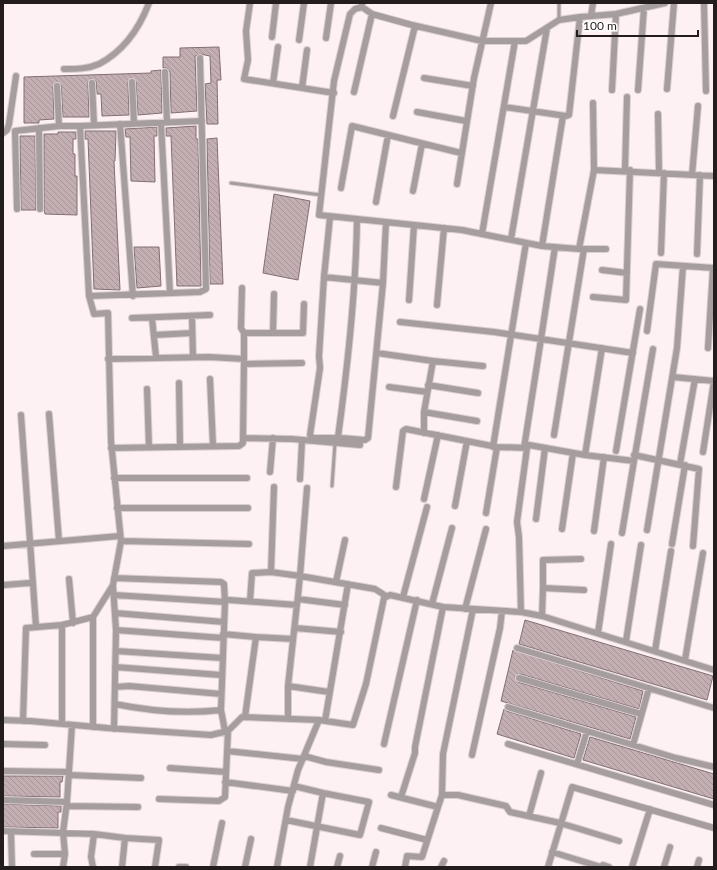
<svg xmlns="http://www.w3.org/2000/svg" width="717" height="870" font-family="Lato,sans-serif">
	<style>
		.building { fill: url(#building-back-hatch); stroke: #816f73 }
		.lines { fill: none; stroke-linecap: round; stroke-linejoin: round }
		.lane-casing { stroke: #dbcfd1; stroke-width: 5 }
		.street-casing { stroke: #dbcfd1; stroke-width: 8 }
		.lane { stroke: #a69d9e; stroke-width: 3 }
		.street { stroke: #a69d9e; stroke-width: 6 }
	</style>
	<defs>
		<pattern id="building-back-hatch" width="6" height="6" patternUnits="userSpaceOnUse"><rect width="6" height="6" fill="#c3afb2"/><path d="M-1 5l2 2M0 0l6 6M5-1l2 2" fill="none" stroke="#a79699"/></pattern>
	</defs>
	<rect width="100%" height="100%" fill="#fef1f3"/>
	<path class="building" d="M219,47L221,80H217L218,124H207L205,84L211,83L210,56L200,54L195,56L197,111L171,113L170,72L167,68H163V57H180V48Z
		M161,70L162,113L138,115L136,82L132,78L128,82L129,115L102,116L101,94H97L96,81L91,79L88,83L89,117H63L61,85L56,82L53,86L54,119L39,120V123H24V77L151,73V71Z
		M196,126V139H198L201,285V286H177L171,136H166V128Z
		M157,127V136H154L155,182L131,181L130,137H126L125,129Z
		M85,131H116L115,161H114L120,290L94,289L88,139H85Z
		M58,132H76V139H73V154H75V176H77V215L45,214L44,210V134H58Z
		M20,136H35L36,210H21Z
		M217,138L223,284H210L207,139Z
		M274,194L310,201L298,280L263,273Z
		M134,247H159L161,286L137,288Z
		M525,620L713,676L707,700L519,644Z
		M513,650L643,691L639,709L520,674L515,677L518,682L636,717L630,739L501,701Z
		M504,709L507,711L581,734L574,758L497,734Z
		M590,737L714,774V799L583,760Z
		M3,776H63L62,782H60V797L3,796Z
		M3,804L61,806V812H58V828L3,827Z"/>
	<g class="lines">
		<defs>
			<path id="lane" d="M559,3V20
				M231,183L321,195
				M332,486L335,443"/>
			<path id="street" d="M250,3L246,31L248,60L244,79L334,93
				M362,3V7L372,14L412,25L482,41H526L559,20L580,17L616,14L665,3
				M704,3L706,91
				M362,7L355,9L350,14L334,81L319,215L462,230L542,246L579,249
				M591,16L593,3
				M272,37L276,3
				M326,38L331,3
				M299,40L304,3
				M64,69C76,69 88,69 99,64C124,51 139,29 149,3
				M165,72L167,122
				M424,78L473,86
				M132,82L134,123
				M92,83L94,124
				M273,83L278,47
				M57,86L59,126
				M302,88L307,50
				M667,89L674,3
				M612,90L616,14
				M638,90L644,8
				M354,92L372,14
				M593,103L594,170
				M504,107L566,116L569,115L580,17
				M417,112L466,121
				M658,114L659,172
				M393,116L415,26
				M161,123L170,293
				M120,124L133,296
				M80,126L202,121
				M39,128L40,209
				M3,133L7,130L9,124L16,76
				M625,170L627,97
				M692,175L698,106
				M457,184L474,78L491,3
				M341,188L352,126L461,153
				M413,191L422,144
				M376,202L388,135
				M17,209L15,131L59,126H80L89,296L94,314L108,313L111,441L121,541L113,585L93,617L62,625L26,628L23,721
				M330,217L324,277L383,283
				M357,219C356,293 348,364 338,437L341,438L365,440L368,438L383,283L386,222
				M482,234L515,41
				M511,239L547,28
				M542,246L563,116
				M555,247L541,339L633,353
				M606,249H579L594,170L714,176
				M661,253L664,173
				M697,254L700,175
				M602,270L627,273
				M324,277L319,356L320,368L310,435L313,438H339
				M242,288L241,328L244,333
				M89,296L200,292L206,289L200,58
				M593,297L626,300L630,170
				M409,300L414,225
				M437,305L444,228
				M192,316L193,357
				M132,318L210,315
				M152,318L156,357
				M400,322L494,332L541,339L524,448
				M647,331L656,264L714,268
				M273,333L274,294
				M154,335L192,333
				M708,348L713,268
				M377,353L433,361
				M108,359L209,357L244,359L243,438
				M244,359V333H303L304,304
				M244,364L302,363
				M673,377L714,381L703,452
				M210,379L213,446
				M179,383L180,446
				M428,385L478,393
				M389,387L427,392
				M147,389L149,447
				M424,412L477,421
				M49,414L59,541
				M21,415L33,584
				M424,433V412L433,361L483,366
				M554,435L584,249
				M493,447L526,243
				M111,448L239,446L243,443V438L292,439L360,445
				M527,448L529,445L585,455L602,348
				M616,451L640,309
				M585,455L634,461L653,349
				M634,455L699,469L693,546
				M680,464L695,379
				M270,472L273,438
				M114,478H247
				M300,479L302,441
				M396,487L403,431L406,429L497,447L527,448L517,522L519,537L521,612
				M424,499L438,435
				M455,506L467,441
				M117,508H248
				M486,513L497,447
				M536,519L545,448
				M562,529L573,453
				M647,530L677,348L683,266
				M594,531L604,457
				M622,533L634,461
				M121,541L249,544
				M672,544L685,465
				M3,546L120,536
				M271,572L274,487
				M114,578L221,582L224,584L225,602L221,710L225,731
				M69,579L73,623
				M336,582L345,540
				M4,585L29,583L33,584L36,627
				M113,586L116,630L114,729
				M543,588V560L581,559
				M114,595L225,602
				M403,597L427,507
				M298,599L345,605
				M229,600L297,605L300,576L375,589L386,596
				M250,601L252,573L271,572L300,576L307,488
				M432,604L452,528
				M465,609L486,529
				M115,613L224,622
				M542,616L543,588L584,590
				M93,617V727
				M295,628L341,632
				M116,630L223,638
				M598,633L611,544
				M223,634L256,637L245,717
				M256,637L293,639
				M626,641L641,545
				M517,648L714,708
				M116,651L222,658
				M655,651L671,551
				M685,660L703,553
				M115,667L221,675
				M519,678L641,714
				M288,686L329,692
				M115,687L129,686L221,694
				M115,704C149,711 186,714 221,710
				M508,707L676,758L714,767
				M288,719V686L297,604
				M3,720L30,721L107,728L211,735L228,731L242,717L319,720L353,725L366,684L384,598L390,595L443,607L521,612L542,616L714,670
				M325,721L348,584
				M62,724V625
				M3,744L45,745
				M384,744L417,600
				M508,744L714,805
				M633,745L649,688
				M227,751L303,759
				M472,755L500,628L502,611
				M304,756L326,762L379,770
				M577,764L587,731
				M170,768L226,772
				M3,771L69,772
				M69,775L141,778
				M225,782L293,791
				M294,786L323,793L310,867
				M391,795L438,807L422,857L407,856L405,867
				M442,795L443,754L473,609
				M401,797L415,753V747L443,607
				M159,799L219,801L225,797L228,731
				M3,800L67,802L72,725
				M68,806L138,807
				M438,807L442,795H458L506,806L510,812L560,823L619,841
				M529,816L541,773
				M286,820L360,835L369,802L323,793
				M381,828L427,840
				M3,831L94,834L125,838
				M11,832L12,867
				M552,852L601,867
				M34,854H65L63,832L67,802
				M63,867L65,854
				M93,867L91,857L94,834
				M122,867L125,838L159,840L155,867
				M179,867H186
				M213,867L222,823
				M245,867L251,839
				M277,867L288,807L298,770L319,720
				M337,867L340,856
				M372,867L376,852
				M441,867L444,861
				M548,867L572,787L714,828
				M601,867L603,865L609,867
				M632,867L650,809
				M664,867L670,847
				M697,867L699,860"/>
		</defs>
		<use href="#lane" class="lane-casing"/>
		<use href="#street" class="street-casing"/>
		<use href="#lane" class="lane"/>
		<use href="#street" class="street"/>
	</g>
	<rect width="717" height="870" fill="none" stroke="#241d1e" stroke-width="8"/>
	<path d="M577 30v6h121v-6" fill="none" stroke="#241d1e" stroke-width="2"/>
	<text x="583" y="30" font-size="12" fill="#241d1e" stroke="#ffffff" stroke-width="3" paint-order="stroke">100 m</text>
</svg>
